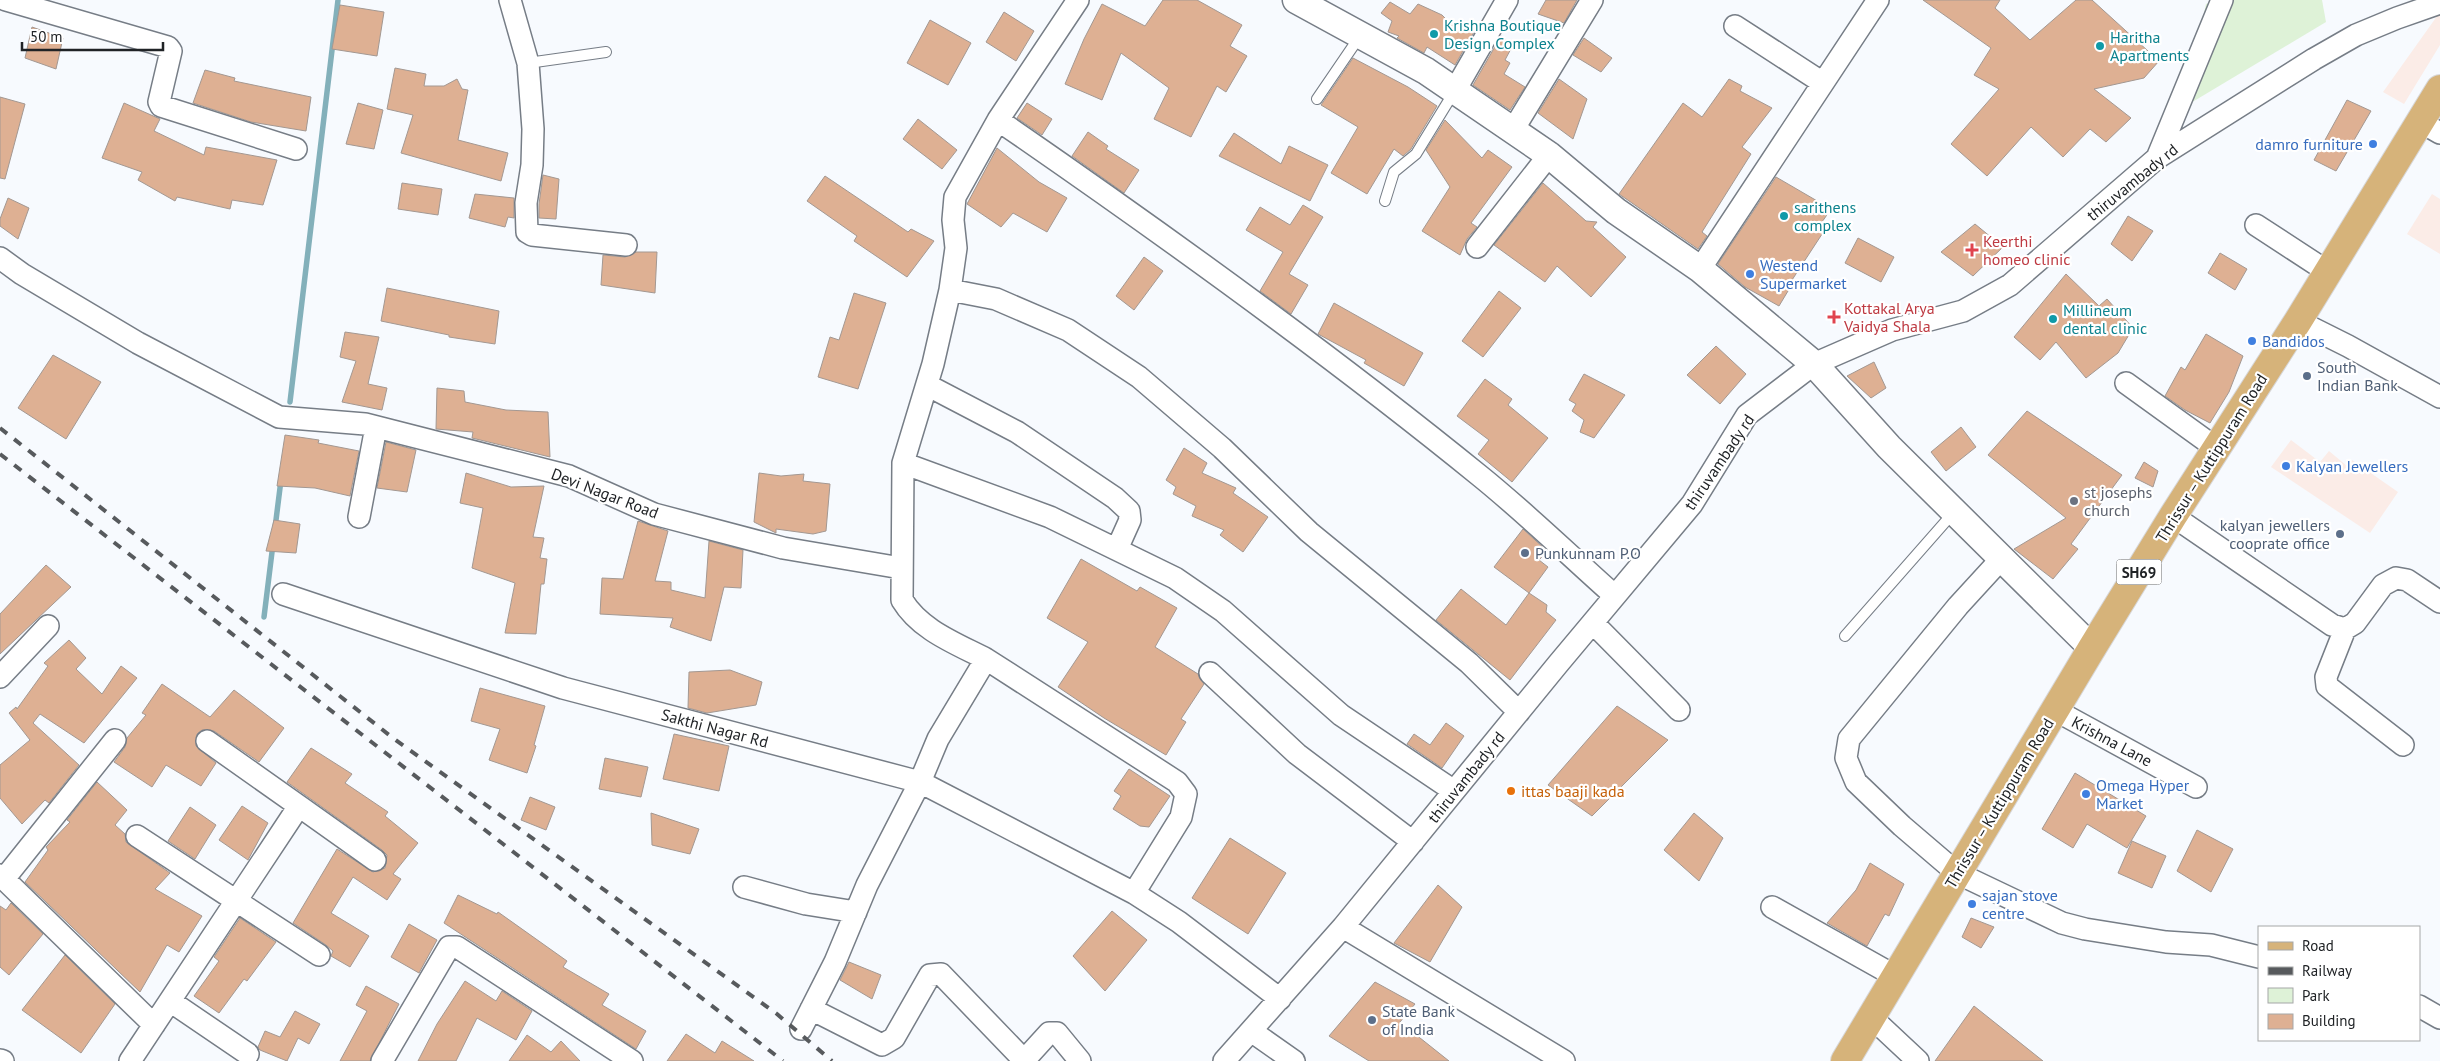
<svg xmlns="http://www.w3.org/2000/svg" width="2440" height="1061" font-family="'PT Sans',sans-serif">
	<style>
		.commercial { fill: #fbece7 }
		.green { fill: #def2d7 }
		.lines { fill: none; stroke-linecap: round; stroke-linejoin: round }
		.stream { stroke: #83b0ba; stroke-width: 5.5 }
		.building { fill: #deb093; stroke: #a39892 }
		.service-casing { stroke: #767d86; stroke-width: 12 }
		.minor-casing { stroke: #767d86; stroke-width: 24 }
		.tertiary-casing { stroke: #767d86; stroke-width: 29 }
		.primary-casing { stroke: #d7d7d8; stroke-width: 30 }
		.service { stroke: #fff; stroke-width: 10 }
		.minor { stroke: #fff; stroke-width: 21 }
		.tertiary { stroke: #fff; stroke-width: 26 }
		.primary { stroke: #d6b37a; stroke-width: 28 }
		.rail { stroke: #575a5d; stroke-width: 4; stroke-dasharray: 9 9; stroke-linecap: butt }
		.culture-dot { fill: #0f9aa8; stroke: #fff; stroke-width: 2 }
		.shop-dot { fill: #3f7fe0; stroke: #fff; stroke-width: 2 }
		.health-dot { fill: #e0444e; stroke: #fff; stroke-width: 2 }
		.service-dot { fill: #5c6f8a; stroke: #fff; stroke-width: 2 }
		.worship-dot { fill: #6b7280; stroke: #fff; stroke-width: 2 }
		.food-dot { fill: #e8710a; stroke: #fff; stroke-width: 2 }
		.labels { text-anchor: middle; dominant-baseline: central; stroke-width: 4.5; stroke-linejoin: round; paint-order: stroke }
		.shield { fill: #fff; stroke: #636567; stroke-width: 1 }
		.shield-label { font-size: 15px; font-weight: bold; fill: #202326 }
		.culture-label { font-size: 16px; fill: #0d838f; stroke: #fff; text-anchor: start }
		.shop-label { font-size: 16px; fill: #366cbe; stroke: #fff; text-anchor: start }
		.street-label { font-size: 16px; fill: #202326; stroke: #fff }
		.health-label { font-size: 16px; fill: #be3a42; stroke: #fff; text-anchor: start }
		.service-label { font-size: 16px; fill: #4e5e75; stroke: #fff; text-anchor: start }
		.worship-label { font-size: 16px; fill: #5b616d; stroke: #fff; text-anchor: start }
		.food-label { font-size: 16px; fill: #c56008; stroke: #fff; text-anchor: start }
	</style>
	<rect width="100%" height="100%" fill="#f7fafe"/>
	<path class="commercial" d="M2440,12V45L2404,104L2383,92Z
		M2432,194L2440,199V254L2407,234Z
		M2291,440L2320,462L2329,451L2347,466L2352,460L2398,492L2370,533L2271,467Z"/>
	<path class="green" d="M2218,0H2322L2326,22L2184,107L2206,4Z"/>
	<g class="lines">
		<path class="stream" d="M290,402L338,0
			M275,528L281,480
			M264,617L273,544"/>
	</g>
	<path class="building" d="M1163,0H1197L1242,25L1230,46L1247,56L1226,92L1217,86L1191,137L1154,119L1169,88L1121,53L1102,100L1065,84L1084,39L1102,4L1145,26Z
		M1546,0H1577L1564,23L1538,14Z
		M1923,0H2000L1995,8L2030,40L2076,0H2092L2159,61L2144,78L2094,89L2131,118L2106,142L2090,129L2063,157L2031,127L1987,176L1951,144L1999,89L1974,75L1991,48Z
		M1390,2L1410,14L1418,4L1442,15L1452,25L1474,32L1455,65L1427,47L1424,53L1397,38L1399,36L1388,32L1392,21L1381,13Z
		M340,5L384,12L377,56L332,49Z
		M1004,12L1034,31L1016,61L986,42Z
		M930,20L971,43L948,85L907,63Z
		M32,27L63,38L56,69L25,58Z
		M1501,36L1513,45L1505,60L1510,63L1504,74L1525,87L1510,110L1473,85Z
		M1584,38L1612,58L1601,72L1573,55Z
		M1353,58L1408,87L1437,106L1411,149L1403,156L1394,149L1367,194L1331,173L1358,127L1321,105Z
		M395,68L426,74L424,86H444L457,79L462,89L468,90L458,140L508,153L501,181L401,153L413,115L387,109Z
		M205,70L235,78L234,81L311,97L306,131L251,122L193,103Z
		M1559,79L1587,99L1573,139L1538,113Z
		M1729,79L1742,86L1740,91L1772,108L1742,147L1751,154L1702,232L1707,236L1698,249L1619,194L1683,103L1702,117Z
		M0,97L25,104L5,179L0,178Z
		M2347,100L2371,111L2336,171L2314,160Z
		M124,103L160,119L154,131L204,155L206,147L277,160L263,205L232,200L230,209L177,197L175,201L138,180L142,172L102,158Z
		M358,103L383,110L374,149L346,144Z
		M1027,103L1052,119L1042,135L1017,118Z
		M918,119L957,150L942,169L903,139Z
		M1445,120L1482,158L1488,150L1512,167L1471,223L1477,227L1467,239L1460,255L1422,231L1450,187L1426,150Z
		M1088,132L1108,146L1106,149L1139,170L1124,193L1072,156Z
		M1234,133L1281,164L1289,146L1328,165L1310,201L1219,156Z
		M997,148L1039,182L1067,198L1047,232L1013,213L1001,227L967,204Z
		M543,175L559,179L556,219L539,218V204Z
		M825,176L908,232L911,229L934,241L907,277L854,241L857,236L807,201Z
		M1776,177L1831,209L1822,222L1828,225L1792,280L1794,281L1779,306L1745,287L1718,264Z
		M402,183L442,189L438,215L398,209Z
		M1543,183L1586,221L1597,222L1593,227L1626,257L1591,297L1557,266L1545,282L1494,245Z
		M475,194L514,198V218L508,217L505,227L469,218Z
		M8,198L29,208L18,239L0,226V219Z
		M1303,205L1323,217L1289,274L1308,285L1291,314L1260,291L1283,252L1246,230L1260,207L1290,225Z
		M2128,216L2153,231L2132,261L2111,244Z
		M1975,224L2003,247L1973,276L1941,252Z
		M1858,238L1894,257L1881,282L1845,263Z
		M636,252H657L655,293L601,285L603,255L625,257Z
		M2220,253L2247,269L2235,290L2208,273Z
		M1144,257L1163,271L1134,310L1116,296Z
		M2066,274L2099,306L2107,299L2133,328L2118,353L2086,378L2056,342L2040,360L2014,337Z
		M387,288L499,311L495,344L449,337V335L381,321Z
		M1499,291L1521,308L1483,357L1462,341Z
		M854,293L886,303L858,389L818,377L830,337L839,340Z
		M1334,303L1423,353L1404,386L1364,363L1366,360L1318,334Z
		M345,332L379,337L368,384L387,388L382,410L342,402L356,361L340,357Z
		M2206,334L2243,356L2229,392L2210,423L2185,410L2165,396L2181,367L2185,370Z
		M1716,346L1746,374L1720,404L1687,375Z
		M53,355L101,382L66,439L18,408Z
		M1874,362L1886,388L1871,398L1847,376Z
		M1584,374L1625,395L1594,438L1580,432L1584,420L1572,411L1576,404L1569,400Z
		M1485,379L1512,399L1508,405L1548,438L1512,482L1478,454L1489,440L1457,416Z
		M437,388L464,391L465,402L506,410L548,412L550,457L472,438L473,432L436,429Z
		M2027,411L2122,475L2071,544L2078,549L2053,579L2014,549L2066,518L1988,455Z
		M1961,427L1976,447L1946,471L1931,452Z
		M285,435L319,440L318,443L359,451L350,496L315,488L277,486Z
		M386,442L416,450L407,492L377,488Z
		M1184,448L1207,463L1202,473L1236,488L1233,493L1268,517L1243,552L1220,535L1224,530L1192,516L1196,506L1173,494L1176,487L1166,480Z
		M2144,462L2158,471L2153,487L2135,478Z
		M466,473L511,487L544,486L533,537L544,538L540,558L547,559L544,584H541L536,634L505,633L515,583L472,568L483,508L460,503Z
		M759,473L781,476L804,474L803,481L830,484L826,531L813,534L776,529V533L754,522Z
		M274,520L300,524L296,553L266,551Z
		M638,521L668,531L655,581L671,582V590L705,598L709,541L743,550L741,588L724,587L711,641L670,627L673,618L600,614L602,578L623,579Z
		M1523,529L1547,551L1539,560L1548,567L1529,593L1494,567Z
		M1081,559L1137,591L1140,587L1177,608L1155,647L1198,674L1204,684L1181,719L1186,722L1166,755L1104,718L1058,687L1088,642L1047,618Z
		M46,565L71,587L0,654V614Z
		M1461,589L1506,625L1529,593L1547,605L1546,612L1556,620L1510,680L1436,620Z
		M69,640L86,658L76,669L102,694L121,666L137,678L84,743L40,714L33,723L79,765L49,803L45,800L22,824L0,798V765L30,740L9,713L16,707L17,709L48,666L44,663Z
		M730,670L762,682L756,705L707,713L688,708L689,672Z
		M162,684L210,717L234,690L284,728L259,762L214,731L202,730L197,734L196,746L216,763L201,786L166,765L152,787L114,762L125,747L127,738L146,715L142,713Z
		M480,688L545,706L534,745L536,746L527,773L489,760L500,729L471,721Z
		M1617,706L1668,740L1592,816L1548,785Z
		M1446,723L1464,736L1442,768L1407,744L1414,734L1430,745Z
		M674,734L729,746L719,791L663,779Z
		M311,748L352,774L345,783L388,812L385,816L418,843L393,874L401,879L387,900L353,877L331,913L369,936L350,967L331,956L333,951L326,945L293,923L337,849L373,872L385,868L387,855L382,850L287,782Z
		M605,758L648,767L641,797L599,789Z
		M1129,769L1170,796L1149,827L1140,826L1113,809L1121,796L1114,791Z
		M2075,773L2146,816L2127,848L2087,824L2073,848L2042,829Z
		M97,782L127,810L115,825L125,834L126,842L170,873L155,889L202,916L179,952L167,945L140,992L25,882L48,850L46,847L70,822L67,820Z
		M530,797L555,807L546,830L521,820Z
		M242,806L268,823L248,860L219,840Z
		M190,807L216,825L195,859L168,841Z
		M651,813L699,829L690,854L652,845Z
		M1694,813L1723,838L1699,881L1664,850Z
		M2197,830L2233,849L2211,892L2177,871Z
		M1230,838L1286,873L1248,934L1192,898Z
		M2132,841L2166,856L2152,888L2118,873Z
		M1870,863L1904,884L1889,916L1885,914L1867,946L1827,923L1856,890Z
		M1438,885L1462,907L1430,962L1394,943Z
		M458,895L497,914L498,912L567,961L563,967L609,994L602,1005L646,1031L636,1049L444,923Z
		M11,903L43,934L9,975L0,967V906L6,910Z
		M1112,911L1147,940L1105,991L1073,956Z
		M240,918L276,942L247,981L244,979L219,1013L194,996L219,961L214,957Z
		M1971,918L1994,927L1981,948L1962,937Z
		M409,924L437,940L419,973L391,957Z
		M65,955L115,1004L81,1053L22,1010Z
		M849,962L881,975L872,999L840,980Z
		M465,981L496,1001L502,991L532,1011L516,1040L477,1018L456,1061H418L437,1024Z
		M1375,982L1415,1004L1400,1022L1449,1061H1369L1329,1036Z
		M366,986L399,1004L370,1061H340L367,1011L356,1005Z
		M1974,1006L2043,1061H1935Z
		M295,1011L320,1024L309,1044L298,1038L287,1061L260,1050L258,1047L265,1031L280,1037Z
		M686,1034L715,1053L722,1041L754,1061H667Z
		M527,1035L551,1052L561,1041L580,1061H509Z"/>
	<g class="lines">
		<defs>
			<path id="service" d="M528,63L606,52
				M1317,99L1360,36
				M1385,201L1394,172L1416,154L1454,92
				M1845,636L1954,512"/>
			<path id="minor" d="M6,0L168,47L171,51L159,102L161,106L296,149
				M510,0L528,63L533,129L532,165L526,203L527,232L532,235L626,245
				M1735,26L1823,83
				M1454,92L1507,0
				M998,120C1162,233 1325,350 1480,476C1527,514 1570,556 1615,596
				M2419,121L2440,133
				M1513,130L1592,0
				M2157,158L2222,0
				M2256,225L2328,272
				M1477,247L1549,155
				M0,258L22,274L138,343L279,417L365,424L569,476L654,514L783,548L901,568
				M1700,269L1878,0
				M950,290L996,299L1068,330L1139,377L1222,448L1309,532L1469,663L1519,712
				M2298,321L2348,346L2440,397
				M2126,383L2216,448
				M927,385L1017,432L1115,498L1129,511L1130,520L1117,549
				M903,463L1050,517L1175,578L1223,611L1341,715L1454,791
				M2173,516L2332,625L2345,629L2355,623L2383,585L2396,578L2407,580L2440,602
				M359,517L376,427
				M2002,558L1958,606L1849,739L1846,758L1856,782L1902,826L1957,873L2062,923L2085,929L2166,942L2211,945L2259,957
				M283,594L563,688L920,782L1134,893
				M1593,623L1679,710
				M2345,629L2326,677L2327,686L2403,745
				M986,659L1177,782L1186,794L1181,817L1134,893L1179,922L1280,999
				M1210,673L1297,754L1413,842
				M0,677L48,626
				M2055,710L2196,787
				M207,741L299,806
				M137,836L319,955
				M0,875L154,1025
				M4,879L115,740
				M744,887L806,904L856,912
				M1772,907L1895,976
				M1343,927L1564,1061
				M170,1001L248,1054
				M2419,1006L2440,1018
				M811,1009L882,1045L894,1038L930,975L941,974L1019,1055L1028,1056L1049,1033H1057L1080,1061
				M1871,1017L1918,1061
				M801,1029L835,962L867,885L920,782L938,739L986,659C955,643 920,630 902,600L903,463L933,364L950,290L956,248L953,220L955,197L998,120L1078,0
				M1251,1031L1294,1061
				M0,1060L3,1061
				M130,1061L299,806L375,860
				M382,1061L449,947H457L632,1061
				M1224,1061L1343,927L1558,664L1692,504L1747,415L1814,364L1892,330L1963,311L2010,285L2157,158L2314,59L2356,35L2397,18L2440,3"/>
			<path id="tertiary" d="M1296,0L1426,71L1549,155L1616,211L1700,269L1814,364L1889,447L2092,648"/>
			<path id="primary" d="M1845,1061L2092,648L2173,516L2298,321L2440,89"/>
		</defs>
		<use href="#service" class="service-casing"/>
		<use href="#minor" class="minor-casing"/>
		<use href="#tertiary" class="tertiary-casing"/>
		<use href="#primary" class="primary-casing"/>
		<use href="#service" class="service"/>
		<use href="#minor" class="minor"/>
		<use href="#tertiary" class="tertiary"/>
		<use href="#primary" class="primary"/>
		<path class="rail" d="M0,428L393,738L777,1014L832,1061
			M0,454L783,1061"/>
	</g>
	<g class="culture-dot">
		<circle cx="1434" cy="34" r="5"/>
		<circle cx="2100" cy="46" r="5"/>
		<circle cx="1784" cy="216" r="5"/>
		<circle cx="2053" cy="319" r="5"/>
	</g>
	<g class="shop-dot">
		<circle cx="2373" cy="144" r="5"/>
		<circle cx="1750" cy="274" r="5"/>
		<circle cx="2252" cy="341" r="5"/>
		<circle cx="2286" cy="466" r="5"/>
		<circle cx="2086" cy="794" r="5"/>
		<circle cx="1972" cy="904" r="5"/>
	</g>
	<g class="health-dot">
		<path d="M1969.5 242.5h5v5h5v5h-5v5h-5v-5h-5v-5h5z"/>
		<path d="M1831.5 309.5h5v5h5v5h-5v5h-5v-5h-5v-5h5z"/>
	</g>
	<g class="service-dot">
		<circle cx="2307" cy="376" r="5"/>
		<circle cx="2340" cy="534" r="5"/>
		<circle cx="1525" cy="553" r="5"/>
		<circle cx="1372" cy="1020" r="5"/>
	</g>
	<circle class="worship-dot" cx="2074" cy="501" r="5"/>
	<circle class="food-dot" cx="1511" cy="791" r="5"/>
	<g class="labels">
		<rect class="shield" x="2116.5" y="559.5" width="45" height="25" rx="4"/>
		<g class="shield-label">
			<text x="2139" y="572">SH69</text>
		</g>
		<g class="culture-label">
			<text x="1444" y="25">Krishna Boutique<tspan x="1444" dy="18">Design Complex</tspan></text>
			<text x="2110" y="37">Haritha<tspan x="2110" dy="18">Apartments</tspan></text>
			<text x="1794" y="207">sarithens<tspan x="1794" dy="18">complex</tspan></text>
			<text x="2063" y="310">Millineum<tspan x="2063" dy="18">dental clinic</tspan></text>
		</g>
		<g class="shop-label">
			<text x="2363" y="144" text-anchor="end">damro furniture</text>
			<text x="1760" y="265">Westend<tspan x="1760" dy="18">Supermarket</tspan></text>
			<text x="2262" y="341">Bandidos</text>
			<text x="2296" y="466">Kalyan Jewellers</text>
			<text x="2096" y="785">Omega Hyper<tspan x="2096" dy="18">Market</tspan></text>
			<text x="1982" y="895">sajan stove<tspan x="1982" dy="18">centre</tspan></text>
		</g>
		<g class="street-label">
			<text transform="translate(2132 182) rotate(-39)">thiruvambady rd</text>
			<text transform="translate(2211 458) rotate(-58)">Thrissur – Kuttippuram Road</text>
			<text transform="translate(1719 462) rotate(-56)">thiruvambady rd</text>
			<text transform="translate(605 493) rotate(21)">Devi Nagar Road</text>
			<text transform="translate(715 728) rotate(15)">Sakthi Nagar Rd</text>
			<text transform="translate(2112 741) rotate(28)">Krishna Lane</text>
			<text transform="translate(1466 777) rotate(-51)">thiruvambady rd</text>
			<text transform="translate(1999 803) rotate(-59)">Thrissur – Kuttippuram Road</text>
		</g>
		<g class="health-label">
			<text x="1983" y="241">Keerthi<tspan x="1983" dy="18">homeo clinic</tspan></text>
			<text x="1844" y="308">Kottakal Arya<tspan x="1844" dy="18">Vaidya Shala</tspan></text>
		</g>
		<g class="service-label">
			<text x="2317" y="367">South<tspan x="2317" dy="18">Indian Bank</tspan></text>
			<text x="2330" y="525" text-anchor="end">kalyan jewellers<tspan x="2330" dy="18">cooprate office</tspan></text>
			<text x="1535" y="553">Punkunnam P.O</text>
			<text x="1382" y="1011">State Bank<tspan x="1382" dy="18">of India</tspan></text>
		</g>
		<g class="worship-label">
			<text x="2084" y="492">st josephs<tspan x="2084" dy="18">church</tspan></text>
		</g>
		<g class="food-label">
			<text x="1521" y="791">ittas baaji kada</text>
		</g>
	</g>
	<rect x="2258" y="926" width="162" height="115" fill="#ffffff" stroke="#a6a7a8"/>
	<rect x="2268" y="942" width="25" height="8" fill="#d6b37a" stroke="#a6a7a8"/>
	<text x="2302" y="951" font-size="15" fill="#202326">Road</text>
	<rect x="2268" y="967" width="25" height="8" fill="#575a5d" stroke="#a6a7a8"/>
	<text x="2302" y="976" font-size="15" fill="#202326">Railway</text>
	<rect x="2268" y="988" width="25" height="15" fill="#def2d7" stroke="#a6a7a8"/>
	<text x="2302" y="1001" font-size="15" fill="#202326">Park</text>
	<rect x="2268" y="1014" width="25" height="15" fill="#deb093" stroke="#a6a7a8"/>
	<text x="2302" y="1026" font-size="15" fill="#202326">Building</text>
	<path d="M22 42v8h141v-8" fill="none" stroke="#202326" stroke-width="2.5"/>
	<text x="30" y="42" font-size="15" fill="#202326" stroke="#ffffff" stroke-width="4" paint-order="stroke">50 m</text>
</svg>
